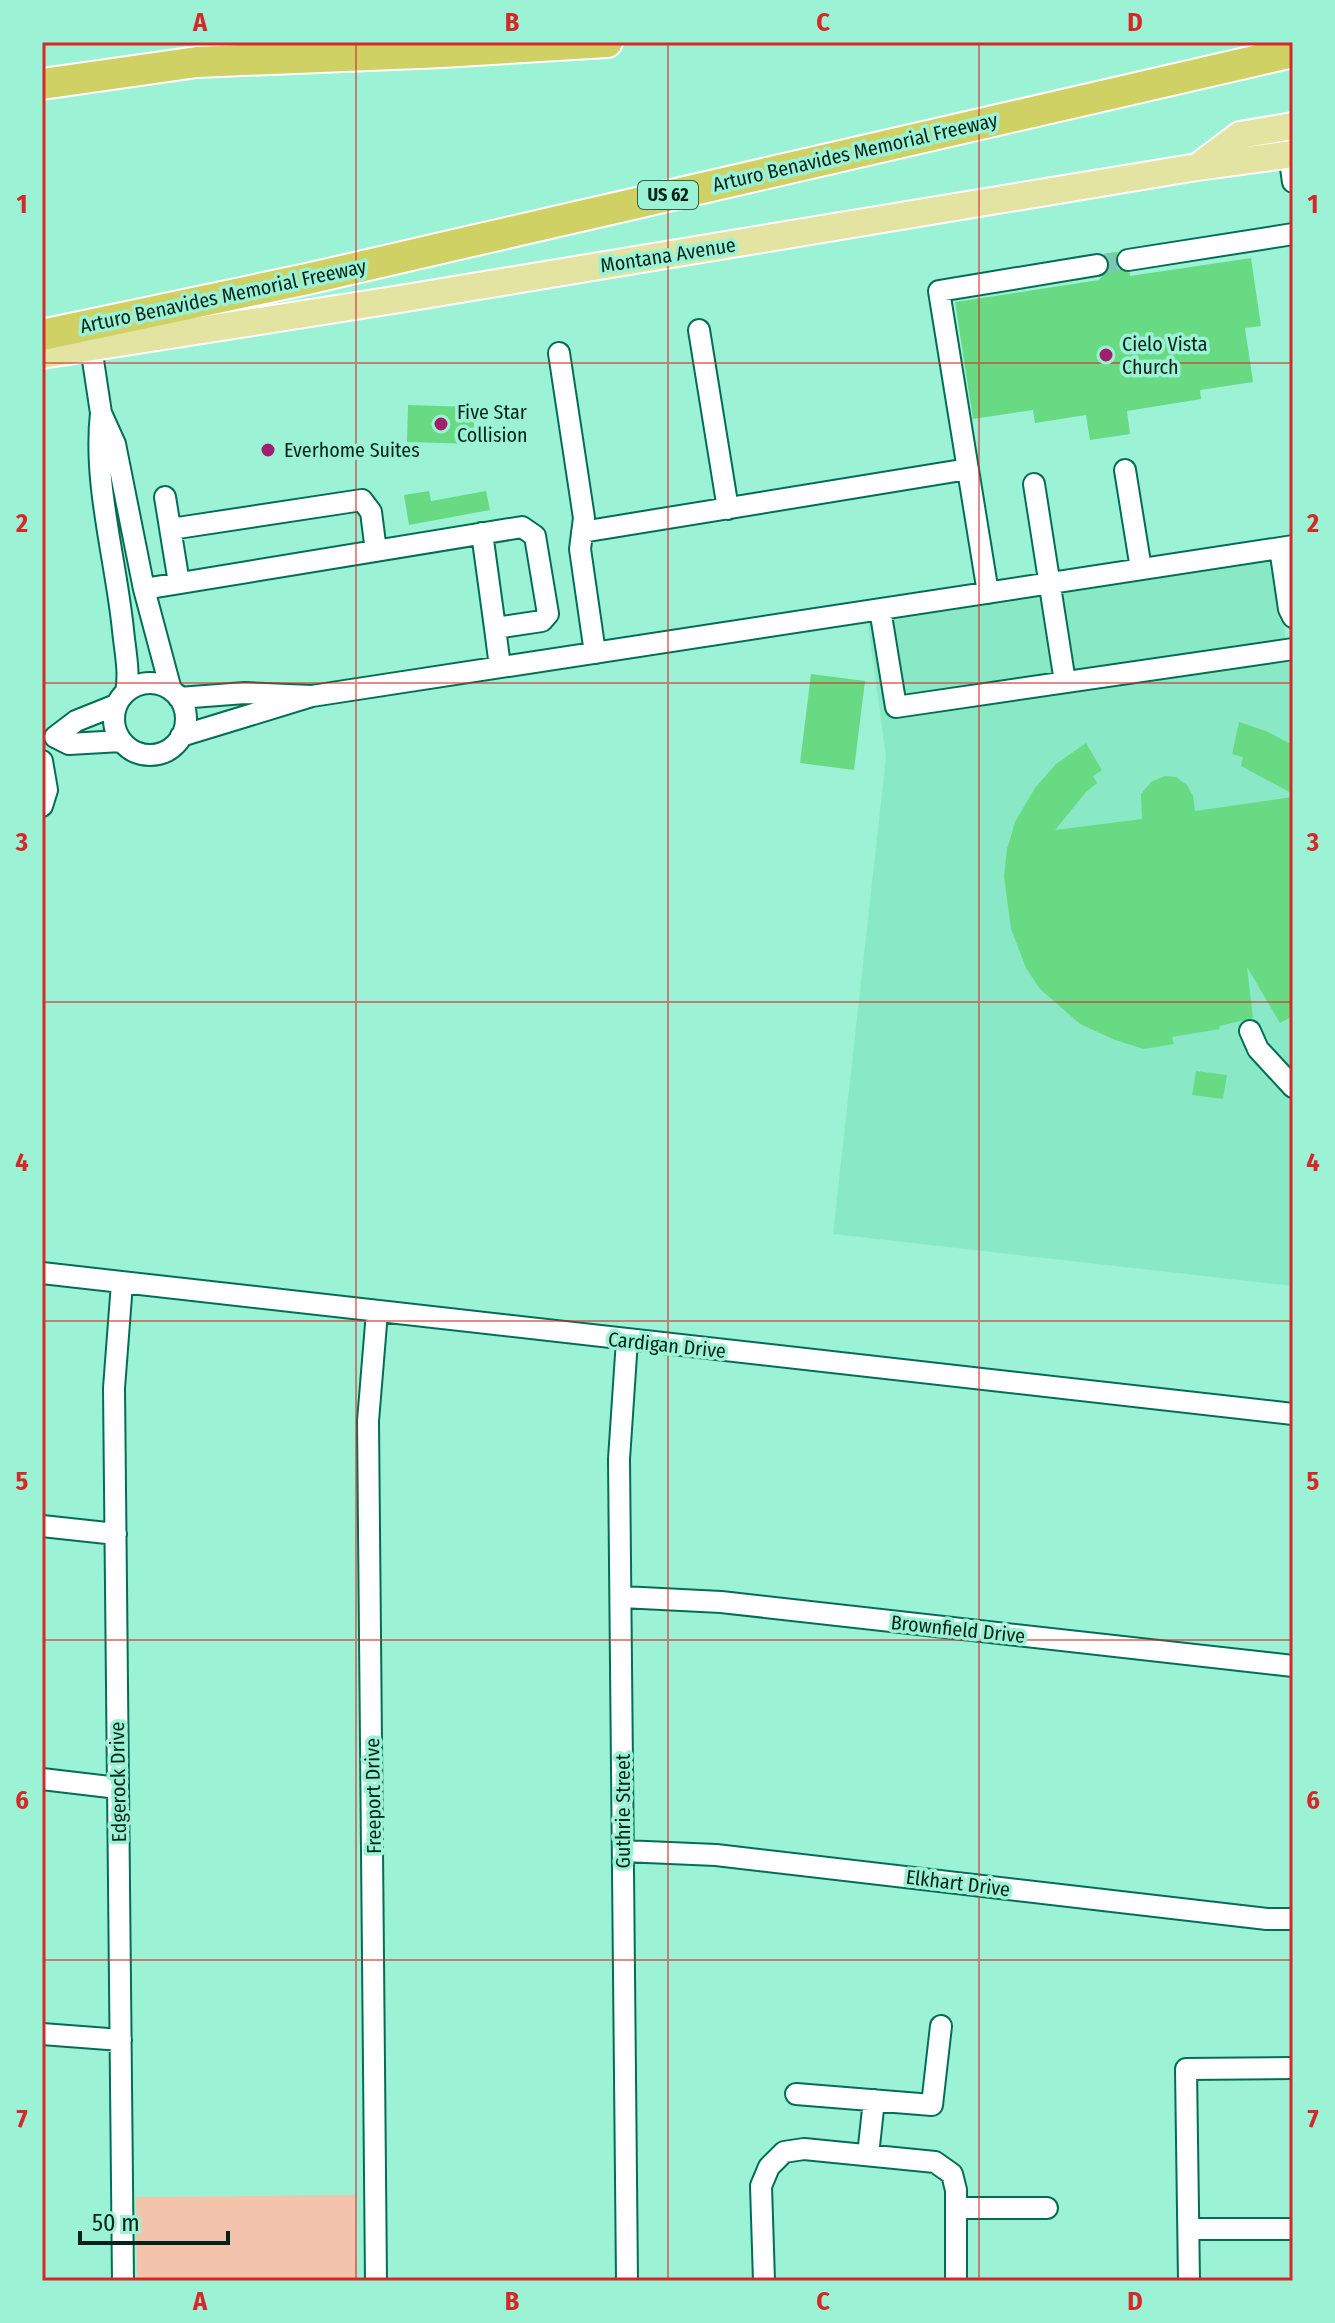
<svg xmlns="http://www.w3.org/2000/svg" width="1335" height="2323" font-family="'Fira Sans Condensed',sans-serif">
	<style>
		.built { fill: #89e9c7 }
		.green { fill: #f3c4ab }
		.building { fill: #68da84 }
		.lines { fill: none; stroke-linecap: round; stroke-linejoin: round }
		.minor-tunnel { stroke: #7dc9af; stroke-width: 20; stroke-dasharray: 20 10; stroke-linecap: butt }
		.minor-casing { stroke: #046e54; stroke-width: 24 }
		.major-casing { stroke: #fff; stroke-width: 30 }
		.highway-casing { stroke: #fff; stroke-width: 34 }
		.path { stroke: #4b8774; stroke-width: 4; stroke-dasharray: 6 4; stroke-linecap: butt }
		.minor { stroke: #fff; stroke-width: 20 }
		.major { stroke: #e3e3a2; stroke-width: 26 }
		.highway { stroke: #d0d164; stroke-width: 30 }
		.grid { fill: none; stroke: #d62828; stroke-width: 2; stroke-opacity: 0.55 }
		.poi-dot { fill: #a21f6e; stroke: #9cf2d4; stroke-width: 3 }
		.labels { text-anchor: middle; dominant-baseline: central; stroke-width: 7; stroke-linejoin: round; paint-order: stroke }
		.shield { fill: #9cf2d4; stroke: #2f6252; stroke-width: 2 }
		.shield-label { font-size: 18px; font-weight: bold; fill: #00241a }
		.street-label { font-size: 20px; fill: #00241a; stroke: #9cf2d4 }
		.poi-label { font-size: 20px; fill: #00241a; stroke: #9cf2d4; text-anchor: start }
		.neatline { fill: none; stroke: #d62828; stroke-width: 3 }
		.grid-label { font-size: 26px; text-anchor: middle; font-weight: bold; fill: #d62828 }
	</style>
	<rect width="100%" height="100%" fill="#9cf2d4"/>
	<path class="built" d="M1274,556L1290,670H1293V1286L833,1234L886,757L867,616Z"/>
	<path class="green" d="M355,2195L357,2281H137L136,2197Z"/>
	<path class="building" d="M1118,252L1115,261L1117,268L1130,273V276L1251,258L1261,326L1245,328L1253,382L1200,390L1201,399L1127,411L1130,434L1090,440L1086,415L1035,423L1033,410L973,419L955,302L1099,280L1109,269L1110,262L1104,254Z
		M408,405L474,407V444L407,442Z
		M429,491L431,501L486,491L490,510L409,525L404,495Z
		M811,674L865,681L854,770L800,763Z
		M1239,722L1266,731L1293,745V794L1241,766L1243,757L1232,754Z
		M1086,743L1102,770L1093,776L1097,783L1086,792L1055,830L1142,819L1141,794L1151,782L1165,776L1176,777L1187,785L1193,796L1195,811L1293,797V1016L1280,1023L1247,967L1253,1018L1219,1026L1220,1029L1172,1037L1174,1044L1144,1049L1115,1040L1080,1024L1040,989L1026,968L1011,929L1004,876L1007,849L1015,822L1035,788L1056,764Z
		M1196,1071L1227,1075L1223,1099L1192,1095Z"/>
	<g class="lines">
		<path class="minor-tunnel" d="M1097,265L1128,260"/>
		<defs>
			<path id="minor" d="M1289,154L1293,182
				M1128,260L1293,234
				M699,330L728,509
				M91,347L101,413
				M559,353L584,518L580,549L595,653
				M1125,470L1141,569
				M1034,484L1065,682
				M165,497L179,583
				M171,529L362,500L371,512L376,551
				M582,532L968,469
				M482,533L495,628
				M1280,548L1289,609L1293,617
				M144,589L522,527L535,536L548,614L542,621L495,628L500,667
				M988,593L939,291L1097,265
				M880,609L896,707L1293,649
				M114 719a36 36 0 1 1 72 0a36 36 0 1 1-72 0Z
				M126,692C130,672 125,651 123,630C116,560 93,483 101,413L115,444L144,589L171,690
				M312,696L1293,546
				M179,698L245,693L312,696L181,736
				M116,705L76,721L55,737L69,744L121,741
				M42,761L47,790L42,806
				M1250,1031L1258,1049L1293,1087
				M42,1273L1293,1414
				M122,1283L114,1388L123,2281
				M42,1526L116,1534
				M622,1597L721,1602L1293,1666
				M42,1779L118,1788
				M623,1851L716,1855L1267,1919H1293
				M42,2034L121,2040
				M796,2094L932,2105L941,2026
				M868,2155L874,2100
				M956,2208H1047
				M1189,2229H1293
				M376,2281L368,1421L377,1312
				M627,2281L619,1459L627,1340
				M764,2281L761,2186L769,2167L784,2152L804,2149L935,2162L952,2174L956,2190V2281
				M1189,2281L1186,2069L1293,2068"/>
			<path id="major" d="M1200,165L1240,135L1293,126
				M42,355L400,299L1197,167L1293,154"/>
			<path id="highway" d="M42,84L197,62L443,52L607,42
				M42,335L307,279L1293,52"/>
		</defs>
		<use href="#minor" class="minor-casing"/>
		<use href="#major" class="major-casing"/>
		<use href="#highway" class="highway-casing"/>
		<path class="path" d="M42,42H46"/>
		<use href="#minor" class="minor"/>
		<use href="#major" class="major"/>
		<use href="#highway" class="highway"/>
	</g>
	<path class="grid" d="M356,42V2281M668,42V2281M979,42V2281M42,363H1293M42,683H1293M42,1002H1293M42,1321H1293M42,1640H1293M42,1960H1293"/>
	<g class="poi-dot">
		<circle cx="1106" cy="355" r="8"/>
		<circle cx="441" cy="424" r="8"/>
		<circle cx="268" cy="450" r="8"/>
	</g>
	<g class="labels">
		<rect class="shield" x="638" y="181" width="60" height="28" rx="6"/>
		<g class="shield-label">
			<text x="668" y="195">US 62</text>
		</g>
		<g class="street-label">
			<text transform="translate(855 152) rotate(-13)">Arturo Benavides Memorial Freeway</text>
			<text transform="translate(668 255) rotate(-9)">Montana Avenue</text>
			<text transform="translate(223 296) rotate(-12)">Arturo Benavides Memorial Freeway</text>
			<text transform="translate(667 1345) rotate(6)">Cardigan Drive</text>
			<text transform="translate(958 1629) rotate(6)">Brownfield Drive</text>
			<text transform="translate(118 1782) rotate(-91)">Edgerock Drive</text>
			<text transform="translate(373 1796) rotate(-91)">Freeport Drive</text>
			<text transform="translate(623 1811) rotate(-90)">Guthrie Street</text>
			<text transform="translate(958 1883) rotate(7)">Elkhart Drive</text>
		</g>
		<g class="poi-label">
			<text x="1122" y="344">Cielo Vista<tspan x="1122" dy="23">Church</tspan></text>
			<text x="457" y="412">Five Star<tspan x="457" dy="23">Collision</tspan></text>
			<text x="284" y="450">Everhome Suites</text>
		</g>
	</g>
	<rect width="1335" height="2323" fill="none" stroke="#9cf2d4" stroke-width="88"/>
	<path d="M80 2231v12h148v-12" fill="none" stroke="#00241a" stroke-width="4"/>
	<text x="92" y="2231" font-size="24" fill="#00241a" stroke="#9cf2d4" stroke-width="6" paint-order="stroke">50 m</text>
	<rect x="44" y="44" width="1247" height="2235" class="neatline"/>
	<g class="grid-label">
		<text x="200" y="31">A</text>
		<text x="512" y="31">B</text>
		<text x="823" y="31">C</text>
		<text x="1135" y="31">D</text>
		<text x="22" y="213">1</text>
		<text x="1313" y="213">1</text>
		<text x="22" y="532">2</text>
		<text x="1313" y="532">2</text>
		<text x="22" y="851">3</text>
		<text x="1313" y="851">3</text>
		<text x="22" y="1171">4</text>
		<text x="1313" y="1171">4</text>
		<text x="22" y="1490">5</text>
		<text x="1313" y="1490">5</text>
		<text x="22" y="1809">6</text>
		<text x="1313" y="1809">6</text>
		<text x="22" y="2128">7</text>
		<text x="1313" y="2128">7</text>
		<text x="200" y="2310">A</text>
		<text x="512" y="2310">B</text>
		<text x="823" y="2310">C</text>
		<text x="1135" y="2310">D</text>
	</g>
</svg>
